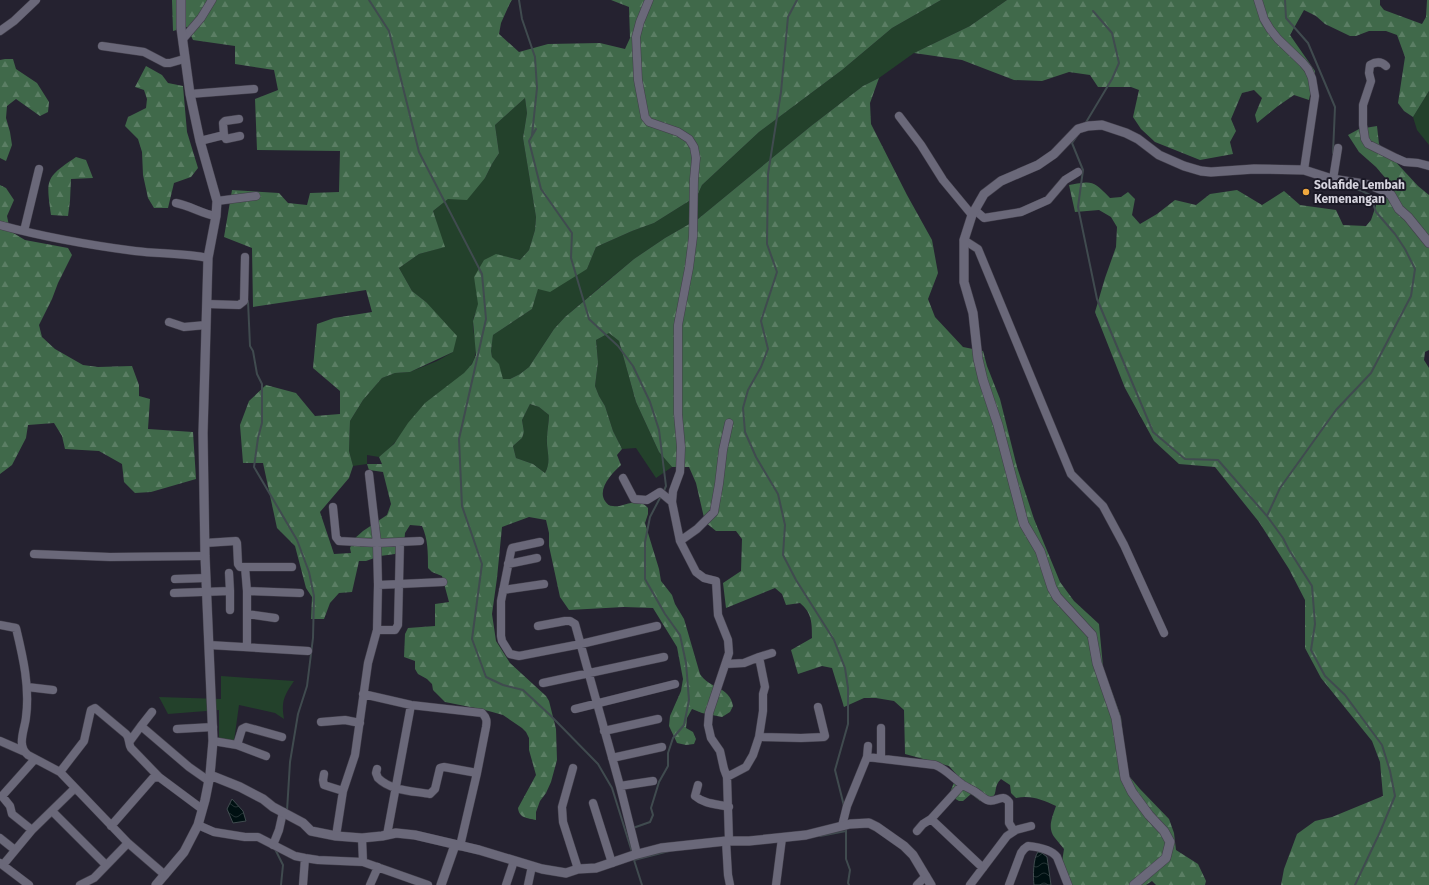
<svg xmlns="http://www.w3.org/2000/svg" width="1429" height="885" font-family="'Fira Sans',sans-serif">
	<style>
		.grass { fill: #23412b }
		.forest { fill: url(#forest-firs); fill-rule: evenodd }
		.water { fill: url(#water-waves); stroke: #404b4f }
		.lines { fill: none; stroke-linecap: round; stroke-linejoin: round }
		.stream { stroke: #404b4f; stroke-width: 2 }
		.minor-casing { stroke: #423f4b; stroke-width: 9 }
		.tertiary-casing { stroke: #423f4b; stroke-width: 10 }
		.minor { stroke: #6a6879; stroke-width: 8 }
		.tertiary { stroke: #6a6879; stroke-width: 9 }
		.poi-dot { fill: #efa73e; stroke: #1b1926; stroke-width: 1.5 }
		.labels { text-anchor: middle; dominant-baseline: central; stroke-width: 4; stroke-linejoin: round; paint-order: stroke }
		.poi-label { font-size: 12px; font-weight: bold; fill: #d6d4de; stroke: #1b1926; text-anchor: start }
	</style>
	<defs>
		<pattern id="forest-firs" width="22" height="20" patternUnits="userSpaceOnUse"><rect width="22" height="20" fill="#40694a"/><path d="M5 1l3.5 6h-7zM16 11l3.5 6h-7z" fill="#5b7e64"/></pattern>
		<pattern id="water-waves" width="16" height="10" patternUnits="userSpaceOnUse"><rect width="16" height="10" fill="#001012"/><path d="M0 5q4-4 8 0t8 0" fill="none" stroke="#243234"/></pattern>
	</defs>
	<rect width="100%" height="100%" fill="#252230"/>
	<path class="grass" d="M941,0H1007L970,26L914,53L879,78L863,86L811,126L698,219L665,238L634,259L599,288L565,317L554,329L529,367L520,374L510,379H503L492,357L491,351L493,335L532,309L538,288L587,269L596,247L632,231L654,223L697,196L702,185L759,132L842,70L892,28Z
		M1429,91V145L1417,130L1413,117Z
		M525,98L527,113L523,138L536,217L535,230L529,250L520,260L508,257L474,277C476,286 479,296 478,305C477,311 473,316 473,322C472,333 478,345 475,356C470,377 435,392 421,408C406,425 398,444 379,457L367,455V464L353,466L349,451L350,421L363,400L382,378L395,373L410,372L437,361L453,352L426,302L412,291L399,268L419,254L444,247L433,211L448,199L485,178L492,164L499,153L495,125Z
		M609,333L619,341L636,402L659,452L672,467L656,478L636,448L622,449L613,431L605,406L599,396L595,386L598,362L596,340Z
		M530,404L539,407L549,415C549,425 546,435 547,445C548,456 551,462 545,473L533,464L516,458L513,446L522,438L524,432L522,420Z
		M221,676L294,681C284,696 281,701 284,719L275,713L239,705L234,741L219,738V710L168,714L159,697L221,699Z"/>
	<path class="forest" d="M172,0H512L510,3L501,23L499,34L519,52L548,44L600,43L625,49L630,38L629,7L611,0H941L892,28L842,70L759,132L702,185L697,196L654,223L632,231L596,247L587,269L550,292L538,289L532,309L493,335L491,351L492,357L499,364L503,379H510L520,374L529,367L554,329L565,317L634,259L665,238L698,219L811,126L863,86L879,78L870,103L871,124L907,195L932,240L938,273L928,299L935,317L963,347L983,351L987,366L1000,399L1017,467L1034,519L1060,582L1074,601L1099,624L1103,667L1121,717L1125,754L1129,776L1140,789L1169,819L1174,833L1176,850L1198,864L1206,881L1205,885H1156L1152,881L1146,885H1072L1062,862L1064,849C1061,845 1058,842 1055,838C1047,828 1052,818 1056,806C1043,800 1031,795 1016,798L1011,793L1010,785L1001,779C993,787 998,792 992,798L980,801L971,794L963,801H959L949,795L957,775L949,766L905,754L904,710L894,701L876,698H864L844,707L832,668L822,666L798,674L791,650L812,638C812,623 812,613 800,603L786,605L782,594L775,588L726,608L723,583L741,571L742,539L736,531H716L705,522L696,483L689,467H672L659,452L636,402L619,341L609,333L596,340L598,362L595,386L599,396L605,406L613,431L622,449L617,455L621,465C612,473 597,489 605,501C607,504 609,506 613,506C624,508 637,495 648,508V514L645,523L659,569L661,581L672,595L675,604L684,619L700,674C709,689 730,686 733,706L730,712L722,717L702,713L692,709L687,718L686,728L693,732L696,739L694,744L686,745L677,743L669,726L670,716L681,691L683,679L677,647L653,608L624,607L569,610L560,597L549,546V533L546,520L529,517L502,527L497,578L492,614L496,641L510,663L546,696L549,701L556,729L557,760L551,782L546,793L540,801L536,812V820C527,818 519,818 518,808L536,775L529,750V738L526,732L522,728L503,715L485,710L445,702L433,690L432,684L427,679L418,674L415,669V661L404,657L405,634L408,628L435,626V604L449,602L442,576L432,572L428,568C428,553 428,539 422,526L410,525L405,533L404,545L395,554L380,556L366,561H359L352,592L339,593L330,603L324,619H311L312,597L306,588L295,546L277,528L263,463H243L240,425L249,401L266,385L296,393L315,416L340,414V391L313,368L317,324L334,318L372,312L366,290L253,307L252,248L224,237L232,190L279,193L288,203L307,205L310,193L339,192L340,151L257,150L255,99L278,90L274,70L235,64V46L193,40L187,27L173,31ZM525,98L527,113L523,138L536,217L535,230L529,250L520,260L496,254L484,260L474,277L478,304L473,321L476,355L472,364L464,373L425,403L408,423L394,444L379,457L382,464H367L369,470L383,472L391,504L387,515L363,531L354,539L350,548L351,553L334,554L320,512L349,478L353,466L349,451L350,421L363,400L382,378L395,373L410,372L453,352L457,336L426,302L412,291L399,268L419,254L445,247L433,211L448,199L467,200L485,178L492,164L499,153L495,125ZM530,404L539,407L549,415C549,423 547,430 547,438C546,451 552,460 545,473L533,464L516,458L513,446L522,438L524,432L522,420Z
		M1007,0H1380V5L1384,10L1422,24L1426,17L1427,0H1429V91L1413,117L1404,111L1398,103L1405,57L1397,35L1386,31H1369L1356,36H1350L1325,24L1316,16L1304,10L1290,35L1315,71L1309,100L1294,95L1278,106L1257,123L1255,115L1262,98L1254,90L1242,93L1231,119L1236,131L1230,142L1233,154L1200,160L1155,142L1141,129L1133,117L1139,90L1131,87H1098L1090,75L1069,72L1042,81L1014,80L962,60L914,53L970,26Z
		M5,59H13L16,69L37,83L49,102L48,112L40,116L16,99L7,106L6,118L10,132L12,145L6,161L0,158V60Z
		M146,66L162,75L168,83L183,86L187,132L198,168L191,177L174,183L168,208H154L148,198L143,175L142,152L138,139L125,126L128,117L146,108L147,99L144,90L135,87Z
		M1377,126L1379,144L1418,186L1429,195V350L1425,352L1424,360L1429,368V885H1281L1284,869L1297,834L1315,821L1332,817L1383,796L1380,762L1372,741L1321,678L1305,648V600L1289,569L1259,522L1215,467L1179,464L1154,441L1125,388L1095,312L1105,278L1116,247L1117,227L1111,217L1099,210L1075,212L1069,185C1093,181 1092,180 1110,198L1121,197L1128,192L1135,199L1132,215L1140,224L1157,214L1175,200L1196,205L1210,194L1237,190L1262,205L1284,191L1300,205L1336,210L1343,225L1366,226L1371,220L1381,191L1388,181L1376,167L1359,152L1348,135L1359,129Z
		M76,157L86,160L93,178L71,179L70,201L68,216L51,215C46,179 45,178 76,157Z
		M0,185L6,188L14,200L7,216L10,231L25,240L68,248L72,255L58,283L52,299L39,325L42,337L55,349L83,365L98,367L132,366L139,385V396L150,399L148,429L193,432L196,479L151,492L135,493L124,482L122,464L99,451L65,449L62,436L54,423L28,425L26,438L12,465L0,474Z"/>
	<path class="water" d="M232,799L243,811L246,821L233,823L227,809Z
		M1038,852L1042,853L1047,857L1051,885H1034C1033,877 1033,858 1038,852Z"/>
	<g class="lines">
		<path class="stream" d="M369,0L389,31L419,152L482,274L486,319L459,439L462,506L482,564L472,639L486,677L503,685L523,690L550,715L598,764L612,788L632,852
			M519,0L522,19L535,57L537,88L532,135L536,129L529,141L541,189L572,233L571,258L589,319L618,346L633,366L650,402L659,430L666,486L663,493
			M797,0L788,17L781,92L768,174L767,244L777,272L761,321L768,349L761,367L748,390L743,408L745,432L756,457L778,494L785,525L783,555L796,580L834,640L845,668L848,688V724L835,770L844,806
			M1285,0L1286,18L1308,43L1335,107L1333,153
			M1085,124L1112,79L1119,63L1112,33L1093,11
			M1077,136L1072,143L1083,170L1078,207L1097,299L1153,432L1185,459L1218,460L1267,516L1283,538L1289,550L1312,586L1315,624L1311,650L1325,676L1345,695L1382,745L1390,771L1395,796L1380,832L1355,885
			M248,301L250,346L253,351L257,374L262,384V423L258,438L254,467L297,540L309,572L314,596L313,638L307,686L298,714L290,762L287,811
			M1267,516L1280,488L1336,410L1371,373L1411,296L1415,269L1405,249L1395,234L1376,212L1370,195L1362,191L1342,185
			M633,828L650,822L653,815L651,808L659,782L668,766V753L673,738L684,725L689,700L686,663L680,635L665,614L645,579V542L650,517L661,496
			M846,831V859L850,870L848,883L849,885
			M820,836L846,831V827
			M275,849L283,865L281,885
			M634,860L669,851
			M634,860L642,885"/>
		<defs>
			<path id="minor" d="M649,0L640,22L636,37L638,80L645,117L649,122L678,132L689,139L694,147L696,158L694,179L693,237L689,268L678,325V414L681,447L680,472L673,491L672,502L680,541L696,572L704,578L716,581L718,615L728,640L729,653L709,713L708,725L711,738L720,751L724,769L727,777L729,841
				M1258,0L1264,19L1270,29L1278,39L1303,63L1308,69L1312,78L1315,96L1304,170
				M0,31L14,21L36,0
				M183,39L201,18L212,0
				M102,46L144,52L165,63H170L184,59
				M1386,66C1381,61 1375,62 1370,65L1369,73L1371,81L1363,105V125L1365,139L1368,144L1396,158L1405,162L1418,163L1429,166
				M190,94L254,89
				M899,116L921,145L943,180L972,215
				M224,135L226,139L240,136
				M200,141L224,135L223,123L225,121L239,119
				M1333,179L1338,148
				M217,201L256,196
				M176,203C191,206 202,214 216,216
				M975,210L984,218L1021,212L1048,200L1065,180L1078,172
				M0,225C44,237 90,245 135,251C159,254 184,253 208,258
				M24,231L39,169
				M964,240L978,249L1071,474L1103,506L1124,545L1164,633
				M207,304L239,305L244,301L245,257
				M169,322L184,327L206,325
				M623,478L634,499L647,500L660,492L672,502
				M333,507L336,537L339,541L377,543L420,541
				M680,541L697,529L714,512L719,484L723,450L729,423
				M540,542L512,548L511,551L501,601V636L502,641L510,654L519,656L581,644L657,626
				M205,543L236,541L237,543L238,564L240,567H292
				M34,554L110,557L205,556
				M508,564L537,558
				M245,567L247,591V647
				M175,579L206,578
				M378,585L443,582
				M503,590L544,584
				M230,591V610
				M247,591L300,593
				M174,593L230,591L229,573
				M247,614L275,618
				M0,625L16,628C23,657 30,687 26,717C25,729 16,746 28,755L60,772L128,843L165,875
				M538,626L565,621H570L575,624L620,786L637,854
				M377,630H395L398,625L400,542
				M209,645L308,651
				M759,657L772,653
				M726,664L744,663L759,657L765,687L763,694V711L759,737L753,755L746,767L727,777
				M543,683L664,657
				M27,687L53,690
				M363,694L411,705L482,713C487,718 487,721 486,727L477,773L460,846
				M575,709L675,684
				M321,722L345,720L360,723
				M141,726L152,712
				M881,728V758
				M177,729L213,727
				M604,731L658,719
				M759,737L801,738L824,737L825,736L818,707
				M0,741L23,751
				M130,741L141,726L189,767L209,781
				M213,741L237,745L266,756
				M237,745L242,729L246,727L282,737
				M867,757L868,746
				M612,758L662,747
				M573,768L562,807L563,822L578,869
				M377,769L376,773L378,778C391,791 413,791 430,794L435,789L440,768L444,767L477,773
				M60,772L84,741L90,714L91,710L95,708L126,734C130,738 128,743 131,748L159,777
				M324,774L323,780L324,785L343,791
				M698,785L695,796C704,804 717,804 729,807
				M962,785L931,819L983,868
				M620,786L653,781
				M593,803L612,863
				M52,811L106,865
				M198,825L214,832L245,837H258L295,856L305,858L318,860L363,862
				M111,826L153,778L159,777L202,809
				M842,826L847,806L867,757L935,765C946,769 954,779 963,785C968,788 973,790 977,793C980,795 983,798 987,800C996,804 1002,792 1009,802V823L1014,831
				M32,830L12,814L10,806L2,796L35,759
				M917,831L923,824L931,819
				M387,835L411,705
				M336,836L343,791L355,755L368,663L377,630L378,585L377,543L369,474
				M0,838L15,850
				M362,838L363,862L428,885
				M726,841L728,875L730,885
				M273,845L279,830L283,812
				M0,863L29,885
				M3,865L32,830L75,788
				M80,885L94,878L128,843
				M303,885L305,858
				M370,885L378,867
				M506,885L514,861
				M528,885L532,866
				M776,885L782,838
				M917,885L926,876
				M970,885L1007,836L1016,830L1031,826
				M1009,885L1021,853L1024,849L1028,846C1038,847 1051,849 1057,857L1068,885"/>
			<path id="tertiary" d="M210,775L240,787L263,799L273,807L303,823L311,831L336,836L362,838L382,836L396,833L415,835L479,850L542,869L566,873L578,869L596,868L634,855L661,848L726,841H749L806,835L850,824L869,823L877,827L904,846L913,855L931,885
				M156,885L184,852L198,825L205,800L210,775L213,741L205,556L203,433L208,258L216,216L217,201L200,141L190,94L181,28V0
				M441,885L455,845
				M1134,885L1166,858L1170,842L1164,831L1149,815L1132,792L1125,778L1116,718L1097,663L1092,635L1057,597L1052,588L1040,551L1024,524L998,425L983,380L978,359L973,313L964,282V240L972,215L984,194L1001,181L1038,165L1054,154L1078,129L1088,126L1102,125L1126,133L1138,139L1159,155L1184,166L1201,171L1211,172L1254,169L1304,170L1332,179L1370,185L1385,191L1391,195L1399,209L1408,217L1429,243"/>
		</defs>
		<use href="#minor" class="minor-casing"/>
		<use href="#tertiary" class="tertiary-casing"/>
		<use href="#minor" class="minor"/>
		<use href="#tertiary" class="tertiary"/>
	</g>
	<circle class="poi-dot" cx="1306" cy="192" r="4"/>
	<g class="labels">
		<g class="poi-label">
			<text x="1314" y="185">Solafide Lembah<tspan x="1314" dy="14">Kemenangan</tspan></text>
		</g>
	</g>
</svg>
